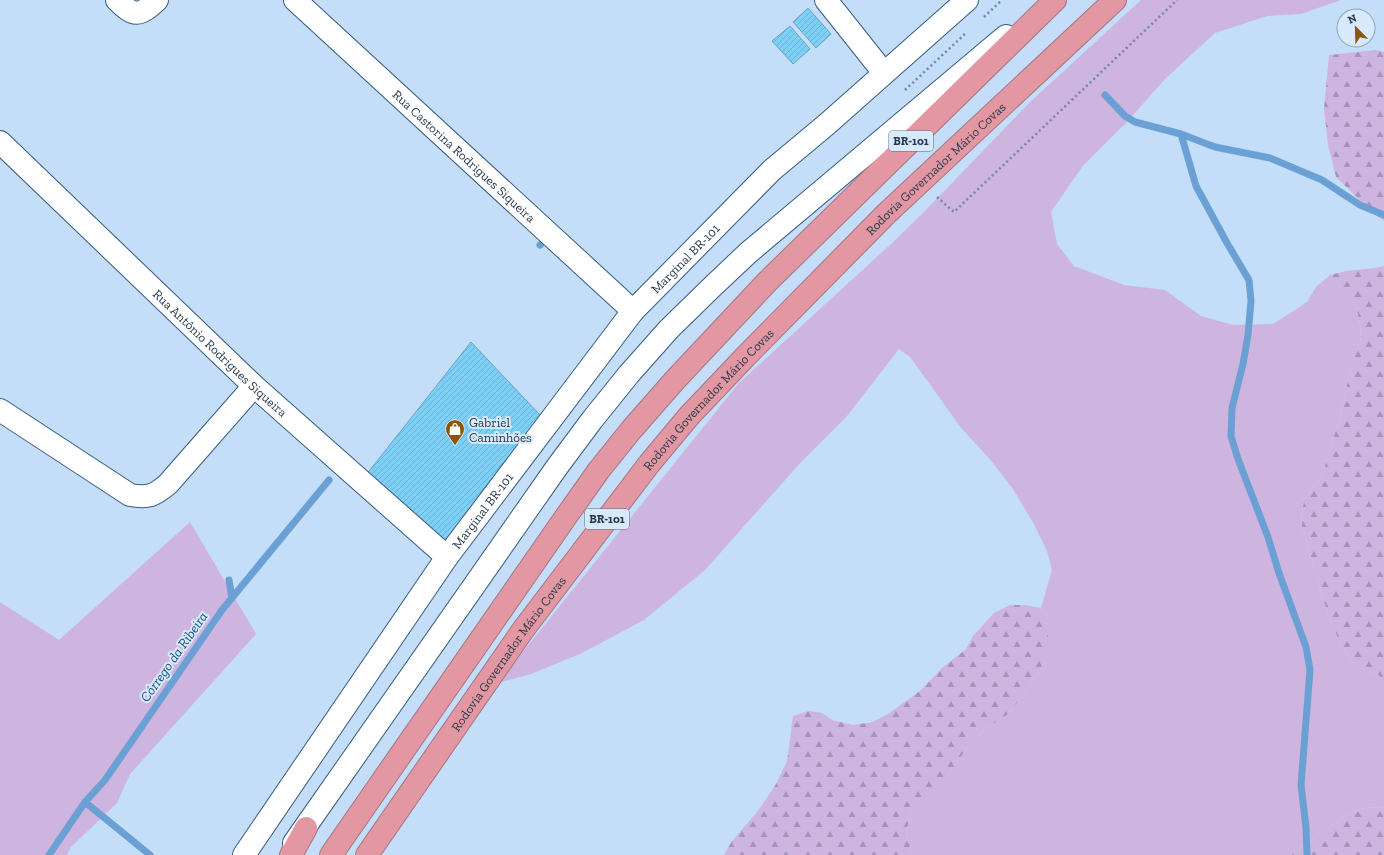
<svg xmlns="http://www.w3.org/2000/svg" width="1384" height="855" font-family="'Zilla Slab',serif">
	<style>
		.green { fill: #cdb5e0 }
		.forest { fill: url(#forest-firs) }
		.lines { fill: none; stroke-linecap: round; stroke-linejoin: round }
		.stream { stroke: #6ba0d5; stroke-width: 7 }
		.building { fill: url(#building-hatch); stroke: #67a5c2 }
		.minor-casing { stroke: #355c82; stroke-width: 24 }
		.highway-casing { stroke: #a17684; stroke-width: 24 }
		.path { stroke: #72889e; stroke-width: 2.5; stroke-dasharray: 2 3; stroke-linecap: butt }
		.minor { stroke: #fff; stroke-width: 22 }
		.highway { stroke: #e397a3; stroke-width: 22 }
		.labels { text-anchor: middle; dominant-baseline: central; stroke-width: 4; stroke-linejoin: round; paint-order: stroke }
		.shield { fill: #d8e9fc; stroke: #5c6e7f; stroke-width: 1 }
		.shield-label { font-size: 12px; font-weight: bold; fill: #27394a }
		.street-label { font-size: 13px; fill: #27394a; stroke: #d8e9fc }
		.poi-label { font-size: 13px; fill: #27394a; stroke: #d8e9fc; text-anchor: start }
		.water-label { font-size: 14px; font-style: italic; fill: #185083; stroke: #d8e9fc }
	</style>
	<defs>
		<pattern id="forest-firs" width="22" height="20" patternUnits="userSpaceOnUse"><rect width="22" height="20" fill="#cdb5e0"/><path d="M5 1l3.5 6h-7zM16 11l3.5 6h-7z" fill="#a694b8"/></pattern>
		<pattern id="building-hatch" width="6" height="6" patternUnits="userSpaceOnUse"><rect width="6" height="6" fill="#7dcff6"/><path d="M-1 1l2-2M0 6l6-6M5 7l2-2" fill="none" stroke="#6cb2d4"/></pattern>
	</defs>
	<rect width="100%" height="100%" fill="#c4ddf8"/>
	<path class="green" d="M1141,0H1341L1301,14L1267,16L1215,33L1165,79L1126,123L1082,167L1051,212L1057,244L1074,266L1124,285L1165,290L1201,316L1233,325L1273,324L1307,302L1316,287L1330,275L1355,302L1360,324L1361,337L1351,367L1340,416L1323,473L1304,500L1301,522L1328,615L1341,645L1357,667L1375,673L1384,679V807L1364,808L1347,815L1291,855H913L910,848L906,833L911,813L930,797L948,775L970,744L984,730L1008,714L1040,672L1048,618L1041,608L1052,570L1047,551L1034,524L1013,489L988,457L962,429L910,357L899,349L847,416L801,462L705,570L644,620L582,653L531,674L498,683L738,384L891,244L923,213L1028,104Z
		M190,522L256,634L130,774L117,803L71,847L67,855H0V602L59,640Z"/>
	<path class="forest" d="M1376,50L1384,52V221L1372,212L1336,177L1328,145L1324,109L1329,55Z
		M1384,266V679L1375,673L1357,667L1341,645L1328,615L1301,522L1304,500L1323,473L1340,416L1351,367L1361,337L1360,324L1355,302L1330,275L1346,271L1375,268Z
		M1010,605H1025L1041,608L1048,618V641L1040,672L1008,714L984,730L970,744L948,775L930,797L911,813L906,833L910,848L913,855H724L732,841L758,811L776,784L787,761L793,716L809,711L822,713L832,720L853,725L873,722L891,712L921,690L942,668L966,649L973,636L994,613Z
		M1384,807V855H1291L1347,815L1364,808Z"/>
	<g class="lines">
		<path class="stream" d="M1105,95L1125,116L1135,122L1181,134L1215,147L1270,158L1322,180L1360,205L1384,215
			M1181,134L1196,186L1227,243L1249,280L1251,301L1248,335L1243,364L1232,408L1231,436L1238,459L1268,537L1279,573L1306,647L1310,670L1301,785L1306,827L1307,855
			M540,245L541,244
			M229,580L232,598
			M85,802L150,855
			M49,855L85,802L105,780L222,610L329,480"/>
	</g>
	<path class="building" d="M808,8L831,34L816,48L793,22Z
		M790,26L810,49L793,64L772,41Z
		M471,342L542,417L445,547L366,475Z"/>
	<g class="lines">
		<defs>
			<g id="minor">
				<path d="M117,0C134,17 139,17 157,0"/>
				<path id="s1" d="M295,0L633,311"/>
				<path d="M826,0L884,73"/>
				<path id="s2" d="M0,142L254,386L447,557"/>
				<path d="M0,410L130,495C148,498 154,496 168,484L254,386"/>
				<path d="M294,843L557,467L592,420L629,374L669,329L712,287L748,253L1006,36"/>
				<path id="s3" d="M244,855L447,557L633,311L772,170L826,125L967,0"/>
			</g>
			<g id="highway">
				<path d="M291,855L306,828"/>
				<path d="M331,855L565,518L599,470L632,429L675,380L767,282L1055,0"/>
				<path id="s4" d="M367,855L523,630L649,464L689,416L746,356L886,214L1115,0"/>
			</g>
		</defs>
		<use href="#minor" class="minor-casing"/>
		<use href="#highway" class="highway-casing"/>
		<path class="path" d="M984,17L1002,0
			M905,90L966,33
			M937,197L954,212L1177,0"/>
		<use href="#minor" class="minor"/>
		<use href="#highway" class="highway"/>
	</g>
	<defs>
		<symbol id="shop-pin" viewBox="-11 -11 22 30"><path d="M0 17L-7.5 6A9.5 9.5 0 1 1 7.5 6Z" fill="#8b5704" stroke="#d8e9fc"/><path d="M-5-2.5h2.3a2.7 3.5 0 0 1 5.4 0H5L5.5 6h-11ZM-1.5-2.5h3a1.5 2.3 0 0 0-3 0Z" fill="#fff"/></symbol>
	</defs>
	<g fill-rule="evenodd">
		<use href="#shop-pin" x="444" y="418" width="22" height="30"/>
	</g>
	<g class="labels">
		<g class="shield">
			<rect x="889" y="131" width="44" height="20" rx="3"/>
			<rect x="585" y="509" width="44" height="20" rx="3"/>
		</g>
		<g class="shield-label">
			<text x="911" y="141">BR-101</text>
			<text x="607" y="519">BR-101</text>
		</g>
		<g class="street-label">
			<text stroke="none"><textPath href="#s1" startOffset="230">Rua Castorina Rodrigues Siqueira</textPath></text>
			<text stroke="none"><textPath href="#s4" startOffset="894">Rodovia Governador Mário Covas</textPath></text>
			<text stroke="none"><textPath href="#s3" startOffset="743">Marginal BR-101</textPath></text>
			<text stroke="none"><textPath href="#s2" startOffset="305">Rua Antônio Rodrigues Siqueira</textPath></text>
			<text stroke="none"><textPath href="#s4" startOffset="570">Rodovia Governador Mário Covas</textPath></text>
			<text stroke="none"><textPath href="#s3" startOffset="419">Marginal BR-101</textPath></text>
			<text stroke="none"><textPath href="#s4" startOffset="246">Rodovia Governador Mário Covas</textPath></text>
		</g>
		<g class="poi-label">
			<text x="469" y="422">Gabriel<tspan x="469" dy="15">Caminhões</tspan></text>
		</g>
		<g class="water-label">
			<text transform="translate(174 657) rotate(-55)">Córrego da Ribeira</text>
		</g>
	</g>
	<g transform="translate(1356 28) rotate(337)"><circle r="19" fill="#d8e9fc" stroke="#91a3b5"/>
	<path d="M0-3L7 15L0 10L-7 15Z" fill="#8b5704"/>
	<text y="-6" font-size="11" font-weight="bold" text-anchor="middle" fill="#27394a">N</text>
	</g>
</svg>
